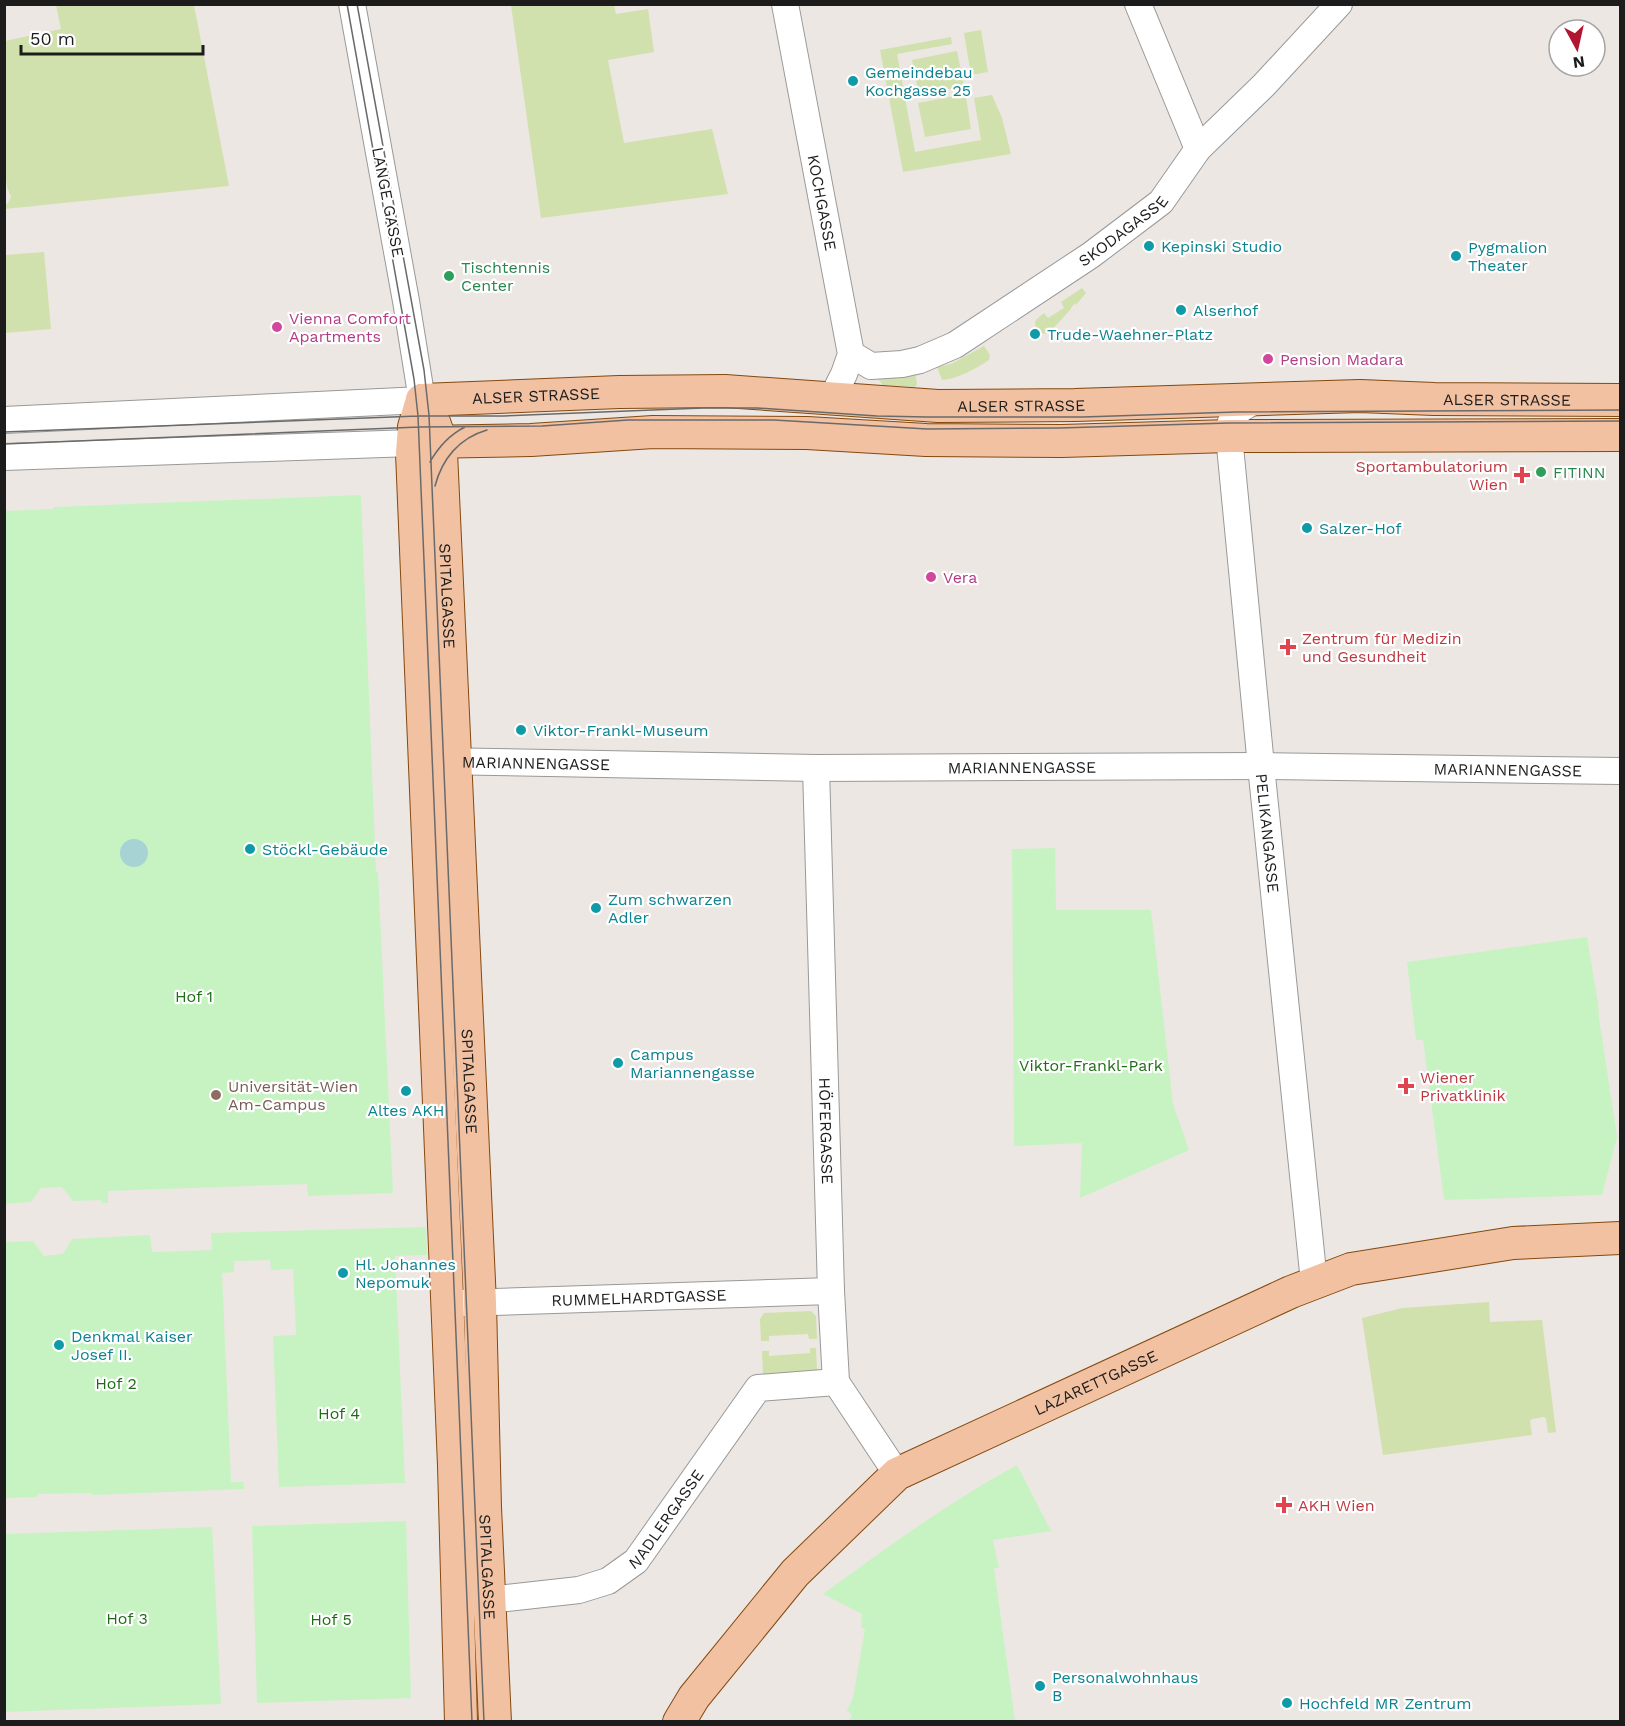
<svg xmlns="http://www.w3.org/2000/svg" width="1625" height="1726" font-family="'Work Sans',sans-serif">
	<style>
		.grass { fill: #d0e1ad }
		.park { fill: #c7f3c3 }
		.water { fill: #a7d3d5 }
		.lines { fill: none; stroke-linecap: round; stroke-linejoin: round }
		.minor-casing { stroke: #999; stroke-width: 28 }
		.major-casing { stroke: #84490f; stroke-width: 34 }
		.minor { stroke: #fff; stroke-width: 26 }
		.major { stroke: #f1c1a2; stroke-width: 32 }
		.tram { stroke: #6a6a6a; stroke-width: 1.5 }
		.culture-dot { fill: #0f9aa8; stroke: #fff; stroke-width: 2 }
		.leisure-dot { fill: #2e9e5b; stroke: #fff; stroke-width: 2 }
		.hotel-dot { fill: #d1479c; stroke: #fff; stroke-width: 2 }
		.health-dot { fill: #e0444e; stroke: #fff; stroke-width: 2 }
		.education-dot { fill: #8d6e63; stroke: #fff; stroke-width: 2 }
		.labels { text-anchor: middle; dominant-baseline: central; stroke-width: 4.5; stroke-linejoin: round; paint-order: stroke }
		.culture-label { font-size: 16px; fill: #0d838f; stroke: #fff; text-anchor: start }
		.street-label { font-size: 16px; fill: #1c1c1c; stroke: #fff }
		.leisure-label { font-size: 16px; fill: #27864d; stroke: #fff; text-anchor: start }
		.hotel-label { font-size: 16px; fill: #b23c85; stroke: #fff; text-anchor: start }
		.health-label { font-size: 16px; fill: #be3a42; stroke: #fff; text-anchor: start }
		.park-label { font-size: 16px; fill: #1e6d16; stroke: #fff }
		.education-label { font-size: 16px; fill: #785e54; stroke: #fff; text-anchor: start }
	</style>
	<rect width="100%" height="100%" fill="#ece7e2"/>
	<path class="grass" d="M56,5H194L229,186L5,209V205L8,203L11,197L7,187L4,161L5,41L61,29Z
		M511,5H614L616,14L648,9L654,52L608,60L624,143L712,129L728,194L541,218Z
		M981,30L988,72L971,75L964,33Z
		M951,37L952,44L897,54L915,152L981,140L974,98L992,95L1002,118L1011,154L903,172L880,50Z
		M957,51L964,86L919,95L912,60Z
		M959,95L966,97L971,129L925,137L918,103Z
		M44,252L51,329L5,333V255Z
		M1082,288L1086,293L1076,305L1075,303L1071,308V309L1048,334L1040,333C1032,322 1034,321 1044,313L1048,318L1064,308L1061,302Z
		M984,346L990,355L989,360C975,369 958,379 942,380L937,367L951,364Z
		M915,372L917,384L915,387L883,385L877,378Z
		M1489,1302L1490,1322L1542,1320L1556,1432L1548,1433L1546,1419L1544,1417L1532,1419L1530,1421L1532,1435L1383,1455L1362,1318L1402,1308Z
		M811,1311L816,1316L817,1339H809L808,1334L769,1336V1341H761L760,1319L764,1313Z
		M810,1348H816L817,1370L813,1375L767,1377L763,1374L762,1351H769V1356L810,1353Z"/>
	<path class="park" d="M361,495L376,872H378L393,1193L308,1196L307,1184L108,1191V1203H102V1200L73,1201L62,1187L41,1188L31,1202L5,1204L4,511L53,509L54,507Z
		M1055,848L1056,910H1151L1173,1104L1189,1150L1080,1198L1082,1143L1014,1146L1012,849Z
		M1587,937L1598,1003L1599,1018L1617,1137L1602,1195L1444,1200L1423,1040H1416L1407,962Z
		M426,1227L427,1255L395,1256L405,1483L279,1487L273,1336L296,1335L293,1269L271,1270L270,1260L234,1261V1272L222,1273L231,1482H243L244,1489L92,1495L91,1493L38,1494L37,1497L5,1498V1242L33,1241L44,1256L63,1254L72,1239L150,1235L152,1252L212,1250L211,1233H213Z
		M1017,1465L1051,1531L993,1540L999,1568H994L1015,1721H849L852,1715L847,1711L853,1698L865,1629L861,1628L862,1614L823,1594C886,1548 949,1502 1017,1465Z
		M406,1521L411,1698L257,1703L252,1526Z
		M212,1527L221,1704L5,1712V1534Z"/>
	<path class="water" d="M120 853a14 14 0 1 1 28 0a14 14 0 1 1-28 0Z"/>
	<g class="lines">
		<defs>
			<g id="minor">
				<path id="s1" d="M785,4L851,354L844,374L832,398"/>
				<path d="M1138,4L1198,149"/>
				<path id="s2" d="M851,354L871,366L902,364L920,360L955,345L1091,255L1161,202L1198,149L1264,85L1339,4"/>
				<path id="s3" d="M1260,398C1241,409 1229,411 1229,436L1261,766L1314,1282"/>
				<path d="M4,420L422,400L406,301L352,4"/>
				<path d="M4,457L412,443"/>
				<path id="s4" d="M436,761L816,768L1261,766L1620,771"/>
				<path id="s5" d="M816,768L831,1291L836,1382L897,1474"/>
				<path id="s6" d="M462,1303L831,1291"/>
				<path id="s7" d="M470,1602L579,1590L608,1581L636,1561L758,1388L836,1382"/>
			</g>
			<g id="major">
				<path id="s8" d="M422,400C432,416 440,432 441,452L480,1303L485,1507L495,1722"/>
				<path d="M422,400L414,427L412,453L454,1465L461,1722"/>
				<path id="s9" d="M422,400L619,392L725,391L938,406L1075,405L1360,396L1434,399L1620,400"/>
				<path d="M422,442L531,440L653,432L807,433L926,440L1062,441L1229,436L1620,435"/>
				<path id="s10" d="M679,1722L694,1697L795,1573L897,1474L1291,1292L1351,1269L1513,1243L1620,1238"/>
			</g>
		</defs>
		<use href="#minor" class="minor-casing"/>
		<use href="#major" class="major-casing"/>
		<use href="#minor" class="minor"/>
		<use href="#major" class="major"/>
		<path class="tram" d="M347,4L414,379L418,416L472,1722
			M357,4L424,370L429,415L484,1722
			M4,432L418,416H503L703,408H757L877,416L927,417H1083L1236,412L1620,410
			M4,444L419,427L542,426L628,420H774L927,429L1059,428L1229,423L1620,421
			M430,462C439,446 449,435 465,427
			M435,486C442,459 459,438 487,430"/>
	</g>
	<g class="culture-dot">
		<circle cx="853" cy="81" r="6"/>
		<circle cx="1149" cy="246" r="6"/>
		<circle cx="1456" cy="256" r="6"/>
		<circle cx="1181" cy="310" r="6"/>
		<circle cx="1035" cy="334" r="6"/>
		<circle cx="1307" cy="528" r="6"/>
		<circle cx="521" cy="730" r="6"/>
		<circle cx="250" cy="849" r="6"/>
		<circle cx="596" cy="908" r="6"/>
		<circle cx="618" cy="1063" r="6"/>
		<circle cx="406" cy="1091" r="6"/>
		<circle cx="343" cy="1273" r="6"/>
		<circle cx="59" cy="1345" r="6"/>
		<circle cx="1040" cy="1686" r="6"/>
		<circle cx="1287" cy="1703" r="6"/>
	</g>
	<g class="leisure-dot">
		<circle cx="449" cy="276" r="6"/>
		<circle cx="1541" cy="472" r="6"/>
	</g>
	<g class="hotel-dot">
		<circle cx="277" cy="327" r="6"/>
		<circle cx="1268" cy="359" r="6"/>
		<circle cx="931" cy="577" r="6"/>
	</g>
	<g class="health-dot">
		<path d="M1519 466h6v6h6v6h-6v6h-6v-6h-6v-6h6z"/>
		<path d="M1285 638h6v6h6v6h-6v6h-6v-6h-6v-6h6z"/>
		<path d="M1403 1077h6v6h6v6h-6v6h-6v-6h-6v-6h6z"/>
		<path d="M1281 1496h6v6h6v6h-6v6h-6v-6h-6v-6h6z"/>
	</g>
	<circle class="education-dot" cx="216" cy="1095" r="6"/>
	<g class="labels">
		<g class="culture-label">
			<text x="865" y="72">Gemeindebau<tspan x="865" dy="18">Kochgasse 25</tspan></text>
			<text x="1161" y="246">Kepinski Studio</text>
			<text x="1468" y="247">Pygmalion<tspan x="1468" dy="18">Theater</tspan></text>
			<text x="1193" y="310">Alserhof</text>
			<text x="1047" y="334">Trude-Waehner-Platz</text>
			<text x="1319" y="528">Salzer-Hof</text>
			<text x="533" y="730">Viktor-Frankl-Museum</text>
			<text x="262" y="849">Stöckl-Gebäude</text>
			<text x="608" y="899">Zum schwarzen<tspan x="608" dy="18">Adler</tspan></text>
			<text x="630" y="1054">Campus<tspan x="630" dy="18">Mariannengasse</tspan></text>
			<text x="406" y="1110" text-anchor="middle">Altes AKH</text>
			<text x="355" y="1264">Hl. Johannes<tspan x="355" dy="18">Nepomuk</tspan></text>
			<text x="71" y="1336">Denkmal Kaiser<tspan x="71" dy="18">Josef II.</tspan></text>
			<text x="1052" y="1677">Personalwohnhaus<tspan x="1052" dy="18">B</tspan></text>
			<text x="1299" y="1703">Hochfeld MR Zentrum</text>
		</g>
		<g class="street-label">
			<text transform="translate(388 202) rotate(79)">LANGE GASSE</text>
			<text stroke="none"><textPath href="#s1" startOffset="202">KOCHGASSE</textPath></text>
			<text stroke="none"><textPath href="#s2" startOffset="314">SKODAGASSE</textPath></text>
			<text stroke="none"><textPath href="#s9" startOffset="114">ALSER STRASSE</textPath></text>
			<text stroke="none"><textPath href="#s9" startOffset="1086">ALSER STRASSE</textPath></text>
			<text stroke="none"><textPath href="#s9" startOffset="600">ALSER STRASSE</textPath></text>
			<text stroke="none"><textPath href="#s8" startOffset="200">SPITALGASSE</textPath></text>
			<text stroke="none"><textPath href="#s4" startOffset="100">MARIANNENGASSE</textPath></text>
			<text stroke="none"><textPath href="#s4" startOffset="586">MARIANNENGASSE</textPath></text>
			<text stroke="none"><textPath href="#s4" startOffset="1072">MARIANNENGASSE</textPath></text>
			<text stroke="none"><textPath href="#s3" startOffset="452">PELIKANGASSE</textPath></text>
			<text stroke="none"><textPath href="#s8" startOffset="686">SPITALGASSE</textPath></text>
			<text stroke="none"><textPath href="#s5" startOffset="363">HÖFERGASSE</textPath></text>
			<text stroke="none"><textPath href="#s6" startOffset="177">RUMMELHARDTGASSE</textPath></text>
			<text stroke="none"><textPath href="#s10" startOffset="550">LAZARETTGASSE</textPath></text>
			<text stroke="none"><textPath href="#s7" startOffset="226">NADLERGASSE</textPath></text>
			<text stroke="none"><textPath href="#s8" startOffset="1172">SPITALGASSE</textPath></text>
		</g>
		<g class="leisure-label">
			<text x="461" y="267">Tischtennis<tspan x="461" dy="18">Center</tspan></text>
			<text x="1553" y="472">FITINN</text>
		</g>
		<g class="hotel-label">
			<text x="289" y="318">Vienna Comfort<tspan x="289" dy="18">Apartments</tspan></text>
			<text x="1280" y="359">Pension Madara</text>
			<text x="943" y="577">Vera</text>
		</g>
		<g class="health-label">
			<text x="1508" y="466" text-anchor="end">Sportambulatorium<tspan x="1508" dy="18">Wien</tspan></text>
			<text x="1302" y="638">Zentrum für Medizin<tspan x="1302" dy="18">und Gesundheit</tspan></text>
			<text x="1420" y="1077">Wiener<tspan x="1420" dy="18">Privatklinik</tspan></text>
			<text x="1298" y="1505">AKH Wien</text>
		</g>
		<g class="park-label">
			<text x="194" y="996">Hof 1</text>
			<text x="1091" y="1065">Viktor-Frankl-Park</text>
			<text x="116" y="1383">Hof 2</text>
			<text x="339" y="1413">Hof 4</text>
			<text x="127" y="1618">Hof 3</text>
			<text x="331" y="1619">Hof 5</text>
		</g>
		<g class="education-label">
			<text x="228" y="1086">Universität-Wien<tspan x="228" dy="18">Am-Campus</tspan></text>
		</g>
	</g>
	<rect width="1625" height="1726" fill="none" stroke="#1c1c1c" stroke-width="12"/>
	<g transform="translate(1577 48) rotate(172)"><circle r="28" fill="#ffffff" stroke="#a4a4a4" stroke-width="1.5"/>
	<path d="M0-4.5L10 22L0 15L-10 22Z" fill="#b21530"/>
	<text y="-9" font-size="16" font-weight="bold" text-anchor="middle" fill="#1c1c1c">N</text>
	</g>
	<path d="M21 45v9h182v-9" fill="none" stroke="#1c1c1c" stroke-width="3"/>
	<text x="30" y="45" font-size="18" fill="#1c1c1c" stroke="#ffffff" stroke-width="4.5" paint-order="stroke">50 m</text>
</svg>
